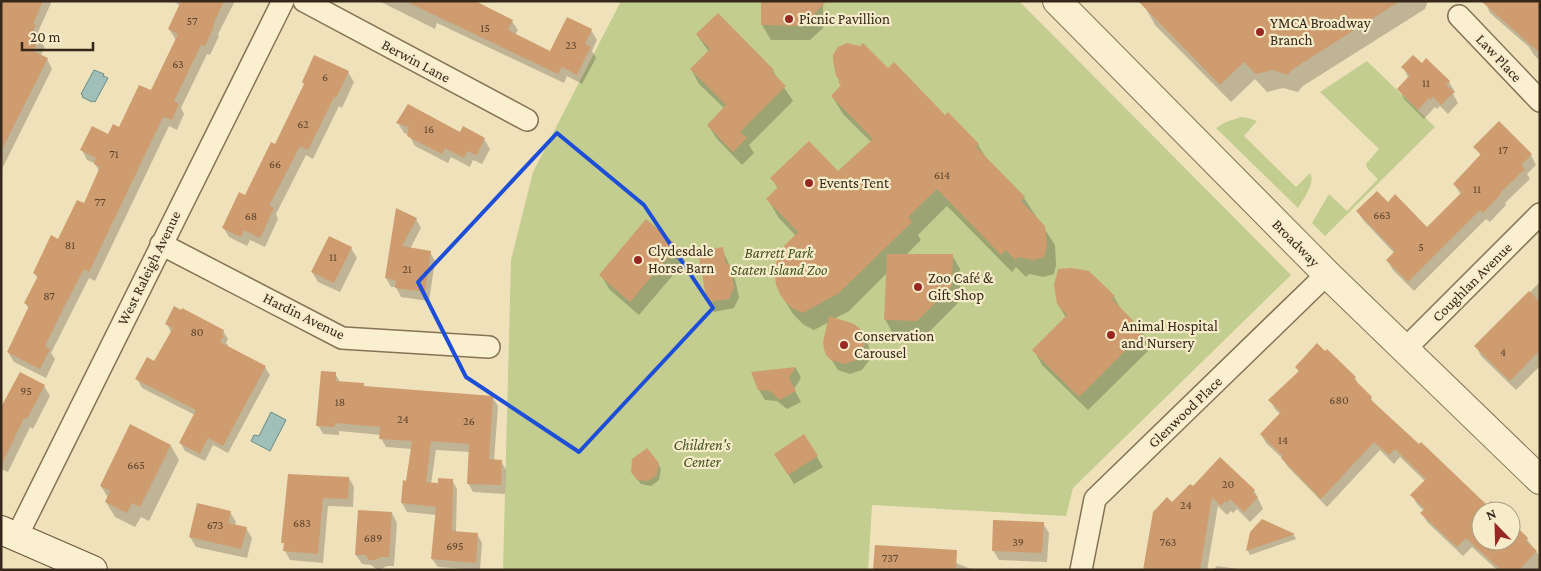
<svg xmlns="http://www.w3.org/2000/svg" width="1541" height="571" font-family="'Crimson Pro',serif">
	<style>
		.green { fill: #c2cd8f }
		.water { fill: #9fbfb8; stroke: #678d86 }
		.shadow { fill: #0003 }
		.building { fill: #cf9c6f }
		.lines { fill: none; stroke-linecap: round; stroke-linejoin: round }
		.minor-casing { stroke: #867254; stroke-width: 24 }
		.tertiary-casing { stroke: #867254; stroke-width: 30 }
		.secondary-casing { stroke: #685338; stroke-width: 30 }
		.minor { stroke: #faefce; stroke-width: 21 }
		.tertiary { stroke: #faefce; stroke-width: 28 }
		.secondary { stroke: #faefce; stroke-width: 28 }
		.marked { fill: none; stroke: #1d4ed8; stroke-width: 4; stroke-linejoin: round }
		.poi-dot { fill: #972922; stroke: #f6ecca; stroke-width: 2 }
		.labels { text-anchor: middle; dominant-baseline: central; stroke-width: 4.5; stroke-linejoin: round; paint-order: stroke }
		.number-label { font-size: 12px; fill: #5c452f }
		.poi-label { font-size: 15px; fill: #35281a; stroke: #f6ecca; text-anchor: start }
		.street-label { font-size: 15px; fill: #35281a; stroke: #f6ecca }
		.park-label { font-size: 15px; font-style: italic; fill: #425220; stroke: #f6ecca }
	</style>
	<rect width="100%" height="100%" fill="#efe2bb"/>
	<path class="green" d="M621,1H1019L1291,275L1073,488L1066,516L872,505L868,570H503L511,260L533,172Z
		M1367,61L1435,127L1325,236L1312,223L1329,194L1347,211L1378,179L1367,168L1366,164L1379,149L1320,92Z
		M1241,117L1248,118L1257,121L1244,136L1296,187L1310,173C1316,183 1303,199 1298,208L1216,128L1226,122Z"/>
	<path class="water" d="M94,70L104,74L103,76L108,78L95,102L93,101L92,102L82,97L83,96L81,94Z
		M271,412L286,420L270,451L251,441L254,435L259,436Z"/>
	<path class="shadow" d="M3,1H52L38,32L41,36L39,38L45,48L40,56L47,59L52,69L1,171V6Z
		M173,1H235L218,34L219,36L210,55L207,54L181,108L184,114L177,130L169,126L95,281L89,278L51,353L55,359L46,378L14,362L8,352L29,309L25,303L38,279L34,273L84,205L100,172L94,163L87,160L82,150L109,136L120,128L151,92L176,40L169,29L181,6Z
		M379,1H476L512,21L518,30L515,35L551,53L591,30L597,40L592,51L596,58L582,84L567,76L564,83L437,23L435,29Z
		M763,1L823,2V28L810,40H771L762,25Z
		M1151,1H1428L1425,9L1303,86L1298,92L1283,88L1267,92L1255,79L1231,102L1155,25L1145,7Z
		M1486,4L1540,32V61L1534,55L1529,47L1490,13Z
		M718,15L773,71L793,101L749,145L754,153L742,165L717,139L708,125L725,109L699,84L691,69L709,52L697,35Z
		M1426,60L1449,82L1455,92L1453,94L1458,103L1448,114L1440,106L1437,109L1435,107L1424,119L1404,99L1399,89L1408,77L1403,67L1422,65Z
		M888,70L944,117L948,113L978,145L987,159L1024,198L1055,245L1056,265L1054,274L1044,277L1029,274L1026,277L1016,267L1012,272L947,206L918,235L921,240L906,255H952L960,269V301L926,335L893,334L885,319L887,273L849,311L834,319L862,332L868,343L870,353V359L862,370L850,374L838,370L828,354L829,322L814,330L804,325L793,314L782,296L796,236L778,217L768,199L778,189L772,178L838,173L871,142L843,114L832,96L842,87L837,76Z
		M348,72L354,82L342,108L339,106L313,159L306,155L276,214L278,219L265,247L250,240L247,246L229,237L223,227L246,196L276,145Z
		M398,123L484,139L490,149L482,164L473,160L470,167L451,157L448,163L415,146L409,135L404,133Z
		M1475,147L1531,155L1536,165L1527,174L1530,179L1505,203L1506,205L1490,222L1486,219L1414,291L1393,270L1387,260L1394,253L1364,221L1358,212L1388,204L1427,228L1461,195L1454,184L1481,156Z
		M397,210L416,219L421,228L410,249L430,252L435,261L429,301L401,297L396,287H391L386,278Z
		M677,247L685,261L639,315L609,289L601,275Z
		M351,248L357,258L340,292L318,282L312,272Z
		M722,249L734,275L739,297L734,308L714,312L708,302Z
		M1540,282V366L1516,390L1481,356L1476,346Z
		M1114,297L1122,311L1143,333L1152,347L1088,410L1042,365L1034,350L1066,318L1058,304Z
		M167,324L223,331L228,339L226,343L228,345L227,347L265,367L270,375L228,453L213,445L205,461L185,451L180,442L195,415L142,388L137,379L155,363L171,332Z
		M1296,367L1355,378L1360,387L1371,398L1375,405L1488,506L1499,511H1481V541H1511V523L1527,539L1540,557V570H1497L1472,547L1463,556L1427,522L1422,513L1424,511L1417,504L1412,495L1425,481L1400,457L1394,464L1380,450L1327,507L1288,467L1282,458L1266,443L1261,434L1280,414L1275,409L1270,400L1299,372Z
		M796,368L801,378L794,389L801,402L787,409L777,401L765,400L759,390L753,373Z
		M335,373L340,382L365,387L493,398L498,406L494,461H501L506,470L505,494L473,492L468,483L470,452L436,450L431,484H439L452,480L457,489L456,532L477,534L482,543L480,570L438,567L432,559L436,515L407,512L402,503L412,449L386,447L381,438V435L339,431V435L323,434L318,425Z
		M44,386L50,396L33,429L30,427L8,472L1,469V409Z
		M804,436L823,467L794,484L782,464Z
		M171,446L179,460L149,521L141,517L135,527L115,517L106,502L108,498L101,486Z
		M658,464L661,469L659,480L651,486L641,484L635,476Z
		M289,475L349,478L354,487L353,507L328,506L323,563L290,560L285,551V546L283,542Z
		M1193,488L1254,490L1263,509L1250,522L1237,509L1233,513L1231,511L1227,515L1218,506L1207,570H1144L1172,504Z
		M230,512L236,522L235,526L246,528L252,538L247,558L196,547L190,537Z
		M392,513L397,523L394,566H387L381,569H376L371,565L362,564L356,555Z
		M1263,521L1294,535L1296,539L1250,555L1248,551L1251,533Z
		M1043,523L1049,533L1047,562L999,560L993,550Z
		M923,549L973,570H874Z
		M1217,566L1245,570H1213Z"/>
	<path class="building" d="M1,1H43L33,24L36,25L32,33L40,38L33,51L48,58L1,151Z
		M181,1H224L213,25L214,26L205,46L201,45L174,101L179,104L172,120L163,117L89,272L84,269L65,305L45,346L50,349L40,369L7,352L29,306L24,303L38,276L33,273L51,235L58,239L77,200L84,203L100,167L94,164L96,158L80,150L92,126L108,134L113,124L119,127L139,85L151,90L178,34L168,29Z
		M405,1H475L513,20L508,30L550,51L567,17L592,29L585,44L591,47L577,75L562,67L558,74Z
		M761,1H827L802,26L761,25Z
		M1138,1H1400L1293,69L1287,75L1273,70L1256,74L1244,62L1220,85Z
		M1481,1H1540V53Z
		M718,13L774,70L772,72L786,86L740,132L747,138L733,152L707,125L726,105L690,69L710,49L696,34Z
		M847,43L860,46L863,43L888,68L894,62L945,115L948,112L979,144L976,147L1025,197L1021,201L1045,226L1047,246L1044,257L1033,260L1018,257L1015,260L1006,250L1001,255L937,189L908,217L912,222L839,293L803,313L792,308L785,301L781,296L776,285L775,276L776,263L784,246L798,232L766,199L778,187L770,178L809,141L838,171L873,139L831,96L841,85L838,82L840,80L836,76L833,60V55L838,47Z
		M314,55L349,71L336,98L334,97L308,150L300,146L269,206L274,208L260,238L244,230L241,237L222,228L239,192L245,195L271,142L275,144L304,84L302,82Z
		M1413,55L1422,63L1426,58L1450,81L1446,85L1454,92L1441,105L1433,97L1431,100L1429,98L1418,110L1397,89L1410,75L1401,67Z
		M408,104L460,132L463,126L485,138L477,155L467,151L464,158L445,148L442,154L407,136L409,127L396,123Z
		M1499,121L1532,154L1521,165L1525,169L1500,193L1501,194L1483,213L1480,210L1408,282L1386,260L1395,251L1356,211L1377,191L1388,202L1395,194L1427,227L1462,192L1453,184L1481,154L1473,147Z
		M396,208L417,218L402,246L431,251L425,292L395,288L396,280L385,278Z
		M646,219L678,246L630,302L599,275Z
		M329,236L352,247L334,283L311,272Z
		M723,247L726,264L729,263L734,287L729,299L707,302L698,252Z
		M887,254H953L952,286L917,321L884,320Z
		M1071,268L1089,271L1115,296L1112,299L1144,332L1079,397L1032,350L1067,315L1057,304L1054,285L1058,269Z
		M1529,291L1540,302V350L1510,381L1474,346Z
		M174,306L181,310L182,308L224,330L222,335L224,336L220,342L266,366L223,446L208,438L200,454L179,443L196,410L135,379L147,357L154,361L173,328L165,324Z
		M829,316L854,324L863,331L865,342L864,349L857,360L844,364L831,360L826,355L824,349L823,342Z
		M1317,343L1325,351L1327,349L1356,377L1354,379L1372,397L1370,399L1419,444L1421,442L1487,505L1491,501L1500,511H1481V541H1511V521L1528,538L1526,541L1537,551L1519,570H1501L1466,538L1457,547L1420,513L1425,509L1410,495L1426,479L1395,449L1389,455L1374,442L1321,499L1281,458L1283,456L1260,434L1281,412L1268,400L1299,371L1295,367Z
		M796,367L789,378L796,391L780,400L770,391L758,390L751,372Z
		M321,371L336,372V381L364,383V386L493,396L489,459L502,460L501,485L467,484L469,444L431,441L426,482L438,483V478L453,479L452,531L478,533L476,563L431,559L436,507L401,503L403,480L406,481L412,441L379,439L380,427L335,423V427L316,426Z
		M20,372L45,385L27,419L24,418L1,466V407Z
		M130,424L171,445L140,507L132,503L127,513L105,502L110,491L100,486Z
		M804,434L818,456L788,475L774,454Z
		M647,448L659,463L657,475L648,481L637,480L631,472L632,459Z
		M1220,457L1255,490L1252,493L1258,497L1244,512L1230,499L1227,503L1225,501L1221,506L1212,497L1200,570H1143L1153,512L1167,497L1172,502L1190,484L1193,486Z
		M288,474L349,477L348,499L323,498L318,554L283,551L284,543H281Z
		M197,503L231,511L228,523L247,527L241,549L189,537Z
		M358,510L392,512L389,557H381L375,560H369L365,555H355Z
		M1262,519L1295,534L1246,551L1250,532Z
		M993,520L1044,522L1042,553L992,551Z
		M875,545L957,550L956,570H873Z"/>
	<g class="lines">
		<defs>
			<path id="minor" d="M304,1L527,120
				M1459,16L1540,101
				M161,244L342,338L489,347
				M1405,349L1540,214
				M17,536L283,1
				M1081,570L1095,499L1327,274"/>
			<path id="tertiary" d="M1057,1L1327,274L1540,480"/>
			<path id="secondary" d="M1,530L93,570"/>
		</defs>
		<use href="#minor" class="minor-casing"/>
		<use href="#tertiary" class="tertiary-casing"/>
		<use href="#secondary" class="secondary-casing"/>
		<use href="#minor" class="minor"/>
		<use href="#tertiary" class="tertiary"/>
		<use href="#secondary" class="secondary"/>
	</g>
	<path class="marked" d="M557,133L644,205L713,308L579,452L466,377L418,282Z"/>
	<g class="poi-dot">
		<circle cx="789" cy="19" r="5"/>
		<circle cx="1260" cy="32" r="5"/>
		<circle cx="809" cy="183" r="5"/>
		<circle cx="638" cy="260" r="5"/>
		<circle cx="918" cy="287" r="5"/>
		<circle cx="1111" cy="335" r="5"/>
		<circle cx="844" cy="345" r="5"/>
	</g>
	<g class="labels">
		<g class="number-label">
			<text x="192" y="21">57</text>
			<text x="485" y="28">15</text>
			<text x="571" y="45">23</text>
			<text x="178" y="64">63</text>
			<text x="325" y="77">6</text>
			<text x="1426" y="83">11</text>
			<text x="303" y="124">62</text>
			<text x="429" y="129">16</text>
			<text x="1503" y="150">17</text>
			<text x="114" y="154">71</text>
			<text x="275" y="164">66</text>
			<text x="942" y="175">614</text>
			<text x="1477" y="189">11</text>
			<text x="100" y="202">77</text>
			<text x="1382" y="215">663</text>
			<text x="251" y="216">68</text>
			<text x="70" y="245">81</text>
			<text x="1421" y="247">5</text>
			<text x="333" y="257">11</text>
			<text x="407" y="269">21</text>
			<text x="49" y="296">87</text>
			<text x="197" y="332">80</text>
			<text x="1503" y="352">4</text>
			<text x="26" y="391">95</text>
			<text x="1339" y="400">680</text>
			<text x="340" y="402">18</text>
			<text x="403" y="419">24</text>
			<text x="469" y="421">26</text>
			<text x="1283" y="440">14</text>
			<text x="136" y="465">665</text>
			<text x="1228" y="484">20</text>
			<text x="1186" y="505">24</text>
			<text x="302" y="523">683</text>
			<text x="215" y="525">673</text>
			<text x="373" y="538">689</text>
			<text x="1018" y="542">39</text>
			<text x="1168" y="542">763</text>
			<text x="455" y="546">695</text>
			<text x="890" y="558">737</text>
		</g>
		<g class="poi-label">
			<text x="799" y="19">Picnic Pavillion</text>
			<text x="1270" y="23">YMCA Broadway<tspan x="1270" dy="17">Branch</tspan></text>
			<text x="819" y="183">Events Tent</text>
			<text x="648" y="251">Clydesdale<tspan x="648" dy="17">Horse Barn</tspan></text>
			<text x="928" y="278">Zoo Café &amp;<tspan x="928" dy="17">Gift Shop</tspan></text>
			<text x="1121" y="326">Animal Hospital<tspan x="1121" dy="17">and Nursery</tspan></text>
			<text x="854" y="336">Conservation<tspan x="854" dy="17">Carousel</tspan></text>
		</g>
		<g class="street-label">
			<text transform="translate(1499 58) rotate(47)">Law Place</text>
			<text transform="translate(416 61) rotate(28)">Berwin Lane</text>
			<text transform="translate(1296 243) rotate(45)">Broadway</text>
			<text transform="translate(149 268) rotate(-64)">West Raleigh Avenue</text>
			<text transform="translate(1472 282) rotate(-45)">Coughlan Avenue</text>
			<text transform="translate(304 316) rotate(26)">Hardin Avenue</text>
			<text transform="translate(1185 412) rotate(-44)">Glenwood Place</text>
		</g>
		<g class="park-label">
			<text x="779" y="253">Barrett Park<tspan x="779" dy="17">Staten Island Zoo</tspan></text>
			<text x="702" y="445">Children's<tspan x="702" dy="17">Center</tspan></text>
		</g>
	</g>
	<rect width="1541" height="571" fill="none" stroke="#35281a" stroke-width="5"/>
	<g transform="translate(1496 526) rotate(337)"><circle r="24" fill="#f6ecca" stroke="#a99e84"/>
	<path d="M0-4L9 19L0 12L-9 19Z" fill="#972922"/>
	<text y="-8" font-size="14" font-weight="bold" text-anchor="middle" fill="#35281a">N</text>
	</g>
	<path d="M22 42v8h71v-8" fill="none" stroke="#35281a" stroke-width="2.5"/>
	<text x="30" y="42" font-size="15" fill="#35281a" stroke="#f6ecca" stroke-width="4" paint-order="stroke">20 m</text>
</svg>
